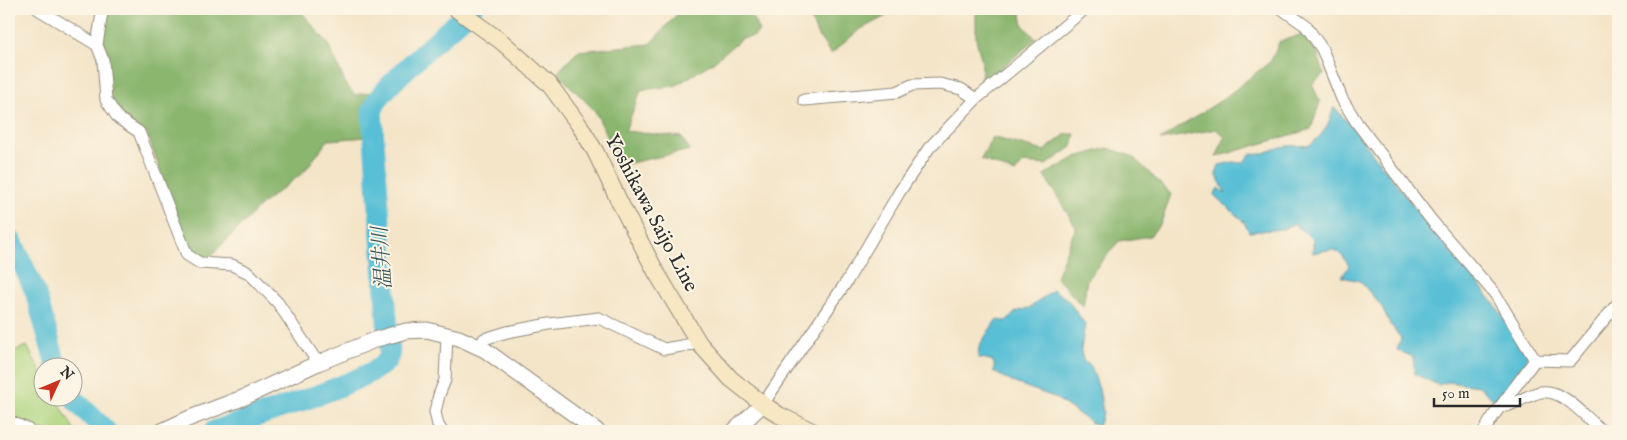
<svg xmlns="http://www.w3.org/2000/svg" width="1627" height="440" font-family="'IM FELL English','Noto Serif JP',serif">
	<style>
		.green { fill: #aed580; stroke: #6c8056 }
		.forest { fill: #8ab66e; stroke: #5a704c }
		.water { fill: #59bfd6; stroke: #427580 }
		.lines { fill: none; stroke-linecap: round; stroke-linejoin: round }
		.river { stroke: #59bfd6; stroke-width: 21 }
		.minor-casing { stroke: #90887a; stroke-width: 13 }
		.tertiary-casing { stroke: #90887a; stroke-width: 17 }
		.secondary-casing { stroke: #90887a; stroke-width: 18 }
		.minor { stroke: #fff; stroke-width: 11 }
		.tertiary { stroke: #fff; stroke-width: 15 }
		.secondary { stroke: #f7e8c3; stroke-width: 16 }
		.labels { text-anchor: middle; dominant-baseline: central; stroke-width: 4; stroke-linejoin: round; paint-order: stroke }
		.street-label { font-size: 20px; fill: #2b2b2b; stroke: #fcf5e5 }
		.water-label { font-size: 21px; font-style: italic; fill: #39575e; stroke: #fcf5e5 }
	</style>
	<rect width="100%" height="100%" fill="#fcf5e5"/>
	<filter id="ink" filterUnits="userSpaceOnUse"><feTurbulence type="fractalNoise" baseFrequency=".02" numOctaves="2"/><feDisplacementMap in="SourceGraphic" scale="10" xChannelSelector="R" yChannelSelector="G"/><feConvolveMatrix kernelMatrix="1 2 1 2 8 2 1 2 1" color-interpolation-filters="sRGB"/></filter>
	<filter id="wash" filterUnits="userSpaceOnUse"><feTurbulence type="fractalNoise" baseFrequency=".0096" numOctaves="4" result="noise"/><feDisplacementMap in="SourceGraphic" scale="20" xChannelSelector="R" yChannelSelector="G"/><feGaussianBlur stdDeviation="1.12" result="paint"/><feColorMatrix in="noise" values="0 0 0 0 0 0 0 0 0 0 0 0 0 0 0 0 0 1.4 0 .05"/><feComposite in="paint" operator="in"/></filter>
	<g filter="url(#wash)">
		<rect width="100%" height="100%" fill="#f4e5c9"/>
		<path class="green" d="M27,346L42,374V398H56L75,431H9V353Z"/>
		<path class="forest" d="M106,9H299L329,45L346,85L355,95L377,91L370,109L368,137L328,140L304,172L263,203L209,258L190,251L147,134L127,122L111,106L101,47Z
			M682,9H747L759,30L755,36L741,39L713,62L675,86L641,90L625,131L681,137L690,150L621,165L595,111L557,73L578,51L650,44Z
			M801,9H897L890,14L859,30L831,54L817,34L807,11Z
			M976,9H1020L1023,25L1036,39L981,85L982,62L976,39Z
			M1305,33L1318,54L1324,74L1312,84L1320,102L1311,129L1216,157L1225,137L1216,129L1160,140L1223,99L1271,61L1279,42Z
			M1066,134H1075L1072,147L1046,165L1023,163L1015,173L981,159L992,137L1044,151Z
			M1108,148L1132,156L1171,194L1161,223L1150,236L1119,241L1087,279L1083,307L1056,277L1076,227L1044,175L1076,157Z"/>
		<path class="water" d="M1334,107L1357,133L1430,228L1474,278L1496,306L1528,354L1526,362L1497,403L1479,386L1448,382L1438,385L1415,374L1413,357L1397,350L1401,338L1390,324L1382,307L1360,281L1342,277L1349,266C1338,247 1334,248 1313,253V239L1294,224L1283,229L1249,232L1244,222L1214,195L1218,188L1226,194L1216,174L1219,165L1233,162L1243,163L1250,154C1265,155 1263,153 1275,149C1286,145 1297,145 1308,146C1324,135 1329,125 1334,107Z
			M1053,290L1067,299L1085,324L1081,350L1083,361L1091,366L1099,389L1103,412L1098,427L1054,397L1012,382L994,372V362L987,359L978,358L979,346L996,320L1006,321L1016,312L1031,307Z"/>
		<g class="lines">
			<path class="river" d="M9,239L13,243L35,291L57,368
				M72,397L106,431
				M214,431C242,421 375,380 387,360C392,353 389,341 388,334L372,112C377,96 389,87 400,75C423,52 448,30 472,9"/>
		</g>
	</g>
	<g filter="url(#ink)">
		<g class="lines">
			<defs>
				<path id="minor" d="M38,9L97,45
					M101,9L102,13L97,45L103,60L106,100L118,118L139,132L187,255L200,263L232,265L249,273L278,303L318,363
					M1282,9L1306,26L1322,49L1342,99L1357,123L1432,221L1495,294L1535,360
					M804,100L897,92L912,85L940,84L961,89L976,99
					M480,347L484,339L507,332L549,324L599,318L664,349L699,343
					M1535,360L1570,361L1618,303
					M763,404L847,281L900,191L929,148L976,99L1085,9
					M1503,404L1507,406C1518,402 1530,394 1541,392C1563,388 1586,418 1602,431
					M442,431L438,425L435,412L439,395L445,380L447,335
					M1484,431L1494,415L1535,360"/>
				<path id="tertiary" d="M9,423L27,431
					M162,431L190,418L245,397L318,363L377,339L406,331L427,330L459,338L485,350L597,431
					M734,431L763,404"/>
				<path id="secondary" d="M456,9L502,42L549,84L580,126L595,151L621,205L656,272L699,343L731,379L763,404L779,415L812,431"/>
			</defs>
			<use href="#minor" class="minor-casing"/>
			<use href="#tertiary" class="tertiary-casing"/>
			<use href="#secondary" class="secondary-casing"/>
			<use href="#minor" class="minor"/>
			<use href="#tertiary" class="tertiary"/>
			<use href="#secondary" class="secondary"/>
		</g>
	</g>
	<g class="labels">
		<g class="street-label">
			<text transform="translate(651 213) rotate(62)">Yoshikawa Saijo Line</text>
		</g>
		<g class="water-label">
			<text transform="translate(383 258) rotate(-94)">温井川</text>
		</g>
	</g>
	<rect width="1627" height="440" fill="none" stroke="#fcf5e5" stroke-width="30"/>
	<g transform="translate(58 382) rotate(46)"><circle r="24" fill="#fcf5e5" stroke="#a8a49b"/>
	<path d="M0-4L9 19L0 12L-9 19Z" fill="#c8321e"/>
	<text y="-8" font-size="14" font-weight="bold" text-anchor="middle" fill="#2b2b2b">N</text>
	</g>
	<path d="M1434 398v8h86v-8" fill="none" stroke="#2b2b2b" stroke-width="2.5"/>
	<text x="1442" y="398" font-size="15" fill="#2b2b2b" stroke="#fcf5e5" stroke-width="4" paint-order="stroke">50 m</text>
</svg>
